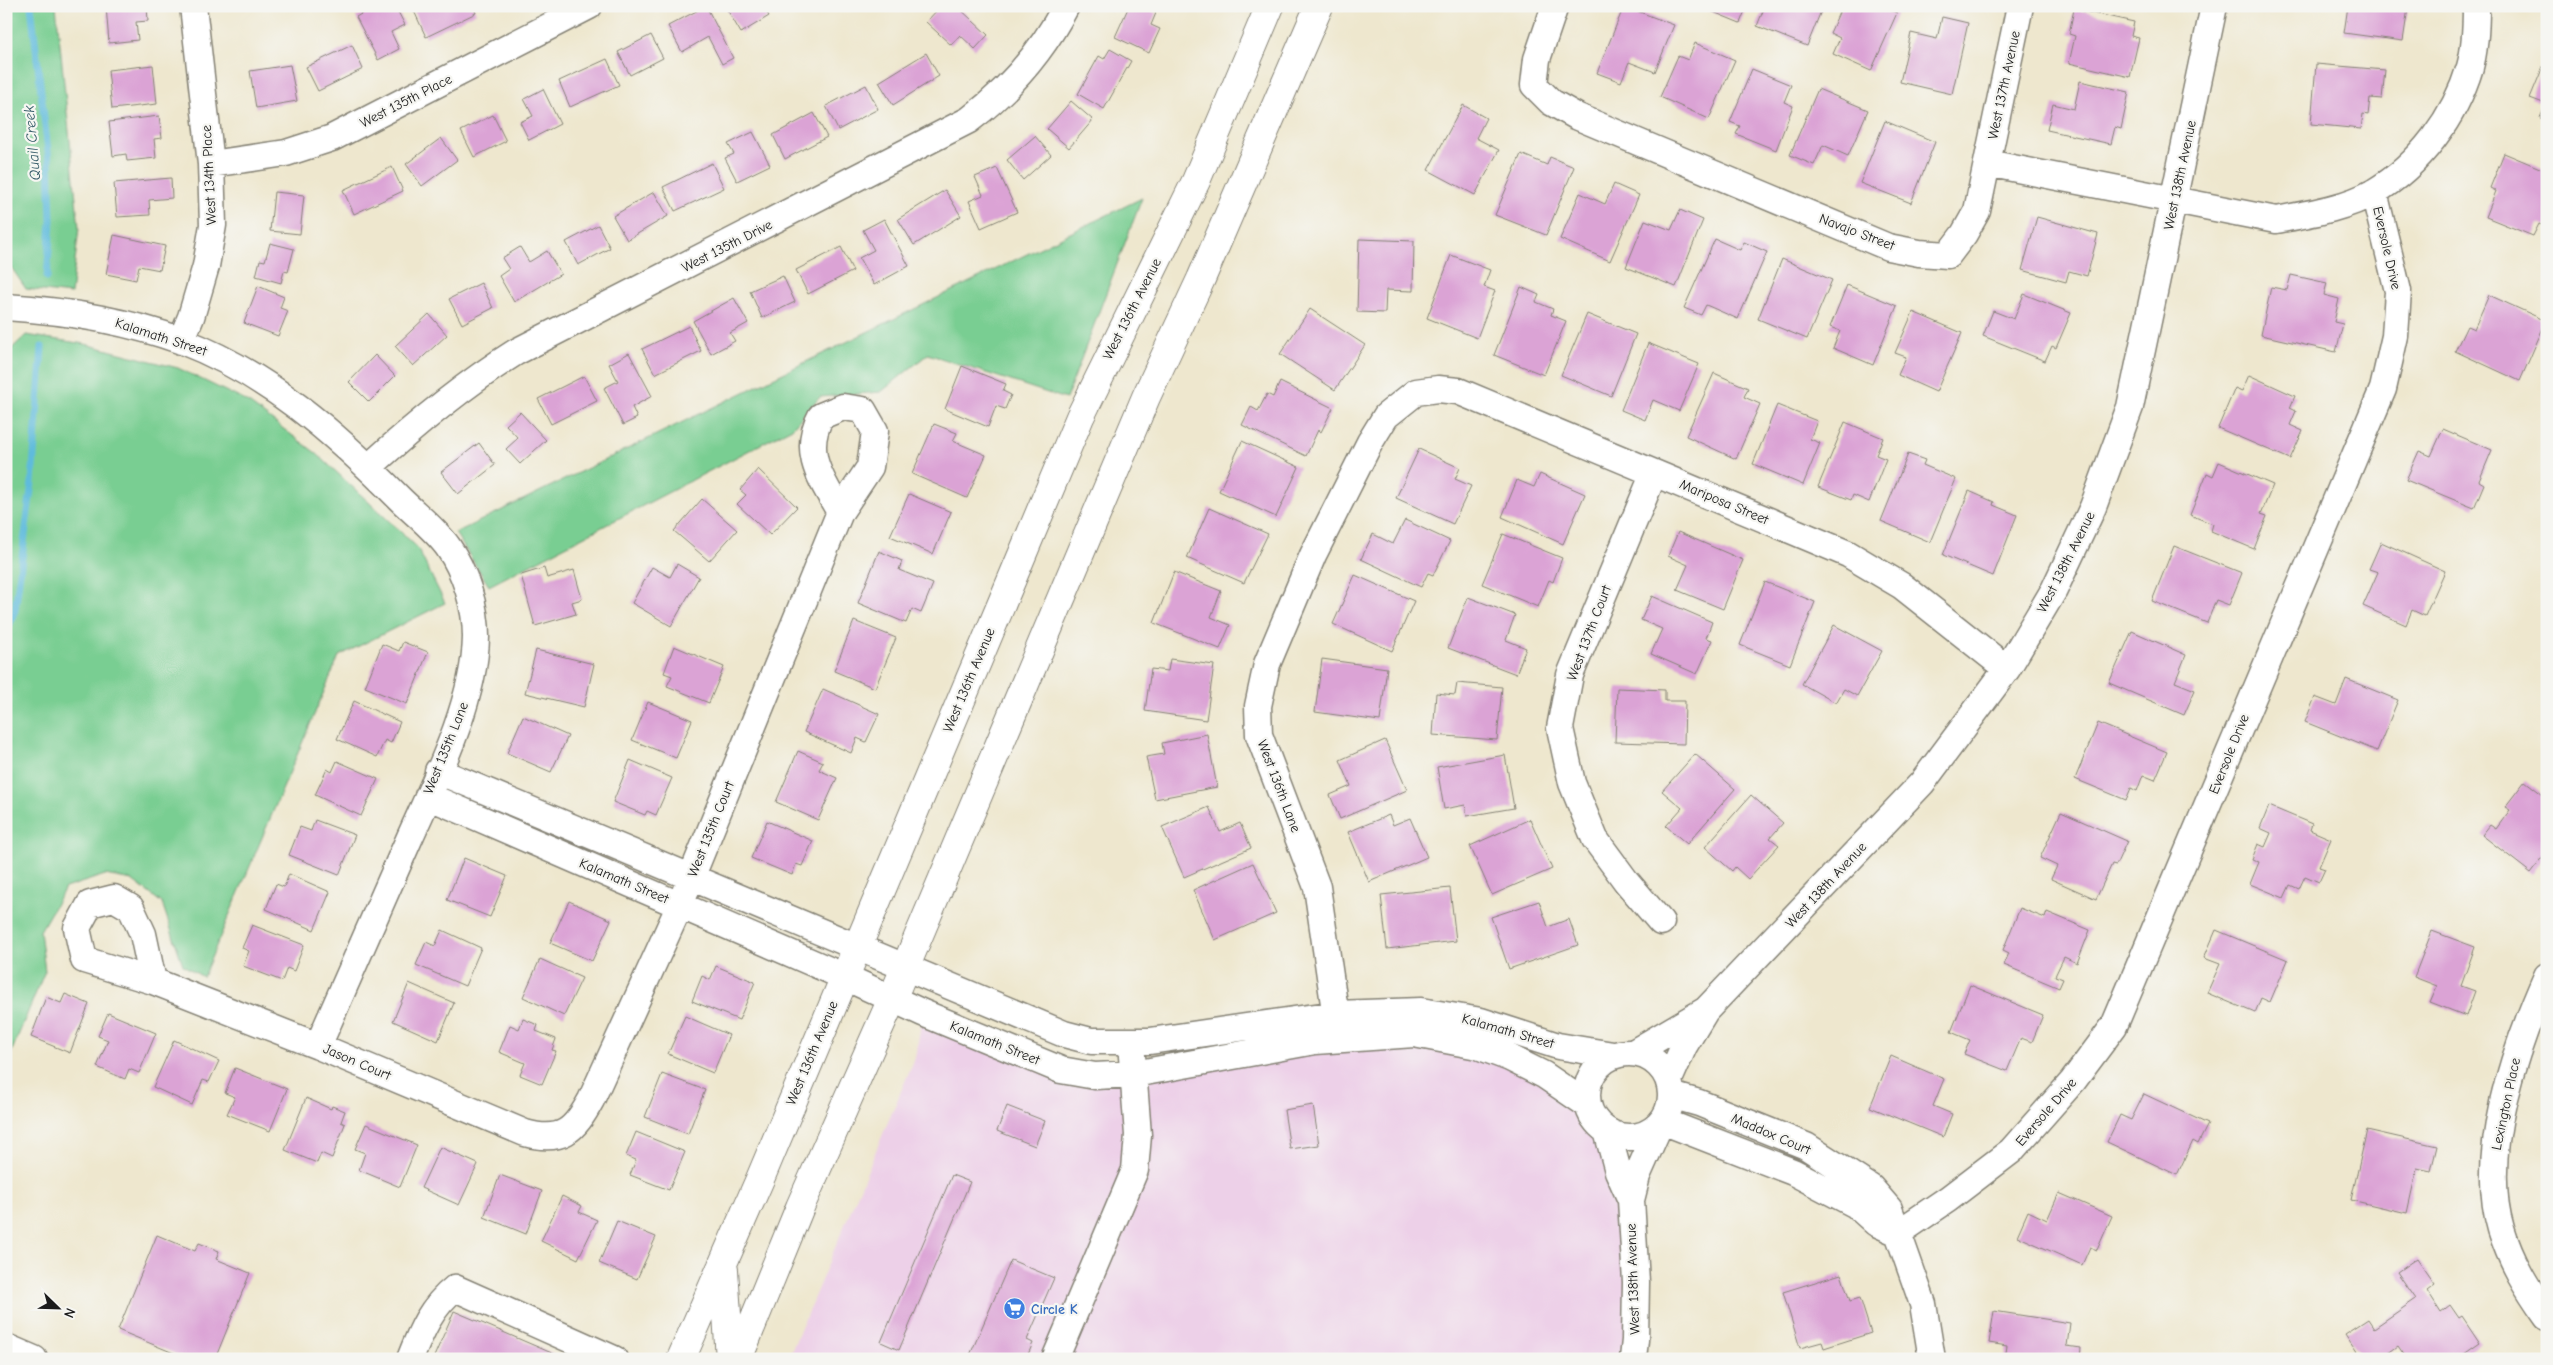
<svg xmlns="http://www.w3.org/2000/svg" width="2553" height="1365" font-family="'Comic Neue',sans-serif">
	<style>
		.built { fill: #edd0e8 }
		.green { fill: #79ce92; stroke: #4a7557 }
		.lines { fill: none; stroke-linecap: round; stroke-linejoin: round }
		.stream { stroke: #5ebbdc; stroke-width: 7 }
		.building { fill: #dba3d5 }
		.minor-casing { stroke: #858275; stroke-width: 29 }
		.secondary-casing { stroke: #858275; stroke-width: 30 }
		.minor { stroke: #fff; stroke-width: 26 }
		.secondary { stroke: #fff; stroke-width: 28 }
		.labels { text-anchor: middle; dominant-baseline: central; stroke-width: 4.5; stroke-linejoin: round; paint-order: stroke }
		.street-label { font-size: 14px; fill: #1c1c1c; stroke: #f6f6f2 }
		.shop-label { font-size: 14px; font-weight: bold; fill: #366cbe; stroke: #f6f6f2; text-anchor: start }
		.water-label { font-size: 15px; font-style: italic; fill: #365c69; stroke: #f6f6f2 }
	</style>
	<rect width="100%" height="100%" fill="#f6f6f2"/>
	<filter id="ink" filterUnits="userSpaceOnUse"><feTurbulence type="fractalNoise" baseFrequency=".02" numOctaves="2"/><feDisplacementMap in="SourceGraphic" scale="10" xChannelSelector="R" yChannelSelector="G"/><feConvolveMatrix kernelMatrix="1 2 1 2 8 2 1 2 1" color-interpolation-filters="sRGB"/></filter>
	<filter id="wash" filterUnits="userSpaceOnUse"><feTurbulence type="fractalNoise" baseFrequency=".0096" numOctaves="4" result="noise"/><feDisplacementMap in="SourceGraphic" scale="20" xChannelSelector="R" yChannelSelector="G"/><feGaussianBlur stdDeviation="1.12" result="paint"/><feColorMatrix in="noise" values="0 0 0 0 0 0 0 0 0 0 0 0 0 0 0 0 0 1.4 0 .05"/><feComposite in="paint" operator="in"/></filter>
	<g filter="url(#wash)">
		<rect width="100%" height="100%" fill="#eee7ce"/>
		<path class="built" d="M923,1013L1061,1070L1339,1038L1452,1041L1588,1105L1593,1118L1601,1128L1618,1171L1633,1359H788L915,1058Z"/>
		<path class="green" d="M6,6H56L79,228L71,294L26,289L11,267L13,181L6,139Z
			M1142,198L1066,399L928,354L881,392L820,397L792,428L489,586L455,533Z
			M26,335L85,344L178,368L246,401L316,453L417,547L445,603L339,656L203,977L183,965L162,903L132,880L105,875L65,888L40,931L45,971L6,1065V354Z"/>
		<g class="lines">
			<path class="stream" d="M31,6L49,160L51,221L47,277
				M6,634L15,610L32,482L42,347"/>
		</g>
		<g id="blocks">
			<path class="building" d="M106,6H147L148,21L136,22L138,40L109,43Z
				M375,6H395L405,25L391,32L399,49L378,60L356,17Z
				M423,6H473L476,13L426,37L414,11Z
				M706,6L733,58L722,64L708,37L682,52L668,26Z
				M725,6H740L742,9L747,6H763L769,16L741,33Z
				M941,6H957L988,35L975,49L960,35L951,45L926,22Z
				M1129,6H1141L1156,13L1151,25L1160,29L1149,53L1115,37Z
				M1624,6L1674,25L1655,72L1629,62L1621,82L1597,73Z
				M1708,6H1747L1740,23L1706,9Z
				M1765,6H1823L1807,46L1757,26Z
				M1842,6H1882L1897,13L1871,71L1833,54L1840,38L1830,33Z
				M2348,6H2417L2416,9L2408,8L2403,41L2344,33Z
				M2074,9L2134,22L2131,36L2139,38L2130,77L2069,63L2075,36L2069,34Z
				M1942,17L1968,23L1952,94L1900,82L1911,33L1937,39Z
				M651,35L663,58L630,75L618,52Z
				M1695,43L1735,60L1709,119L1660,97L1678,56L1688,60Z
				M352,45L363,69L318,91L306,67Z
				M1110,49L1131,61L1104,109L1078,94L1099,56L1104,59Z
				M926,53L939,76L893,105L879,82Z
				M2547,57V121L2540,118L2546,104L2530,98Z
				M607,59L619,85L570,107L559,81Z
				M2316,64L2385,70L2382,99L2370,98L2368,115L2363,114L2361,129L2311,124Z
				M153,65L157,104L112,109L108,70Z
				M290,65L297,101L256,108L250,71Z
				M1752,69L1791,85L1784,102L1793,106L1776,150L1736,134L1740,126L1730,122Z
				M2080,81L2129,92L2121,129L2115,127L2111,144L2047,130L2053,104L2074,109Z
				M866,85L878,109L838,130L826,106Z
				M543,89L560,124L529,140L520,122L533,116L524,99Z
				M1818,89L1868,110L1848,156L1823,145L1814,165L1790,155Z
				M1071,101L1093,120L1069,148L1047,129Z
				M1463,105L1486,118L1476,138L1499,150L1475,195L1428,170Z
				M814,113L827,137L785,159L773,135Z
				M493,115L506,141L474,157L461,131Z
				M159,116L162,138L154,139L156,158L127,161L126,154L113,156L109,122Z
				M1885,121L1935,142L1911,203L1860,183Z
				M753,132L770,165L737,181L725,158L734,154L728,144Z
				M1035,136L1051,155L1023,180L1007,160Z
				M441,138L457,160L422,186L406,164Z
				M2504,153L2547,171L2544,177L2547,178V227L2539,224L2533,236L2486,217L2496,191L2490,188Z
				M1521,154L1547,165L1550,157L1574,167L1546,235L1495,215Z
				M712,163L724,188L675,211L663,187Z
				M392,167L403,191L354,214L343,190Z
				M997,168L1017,212L981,228L969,201L983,195L975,177Z
				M171,178L172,198L149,200L150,215L117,217L114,183Z
				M1614,184L1639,195L1610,261L1560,239L1580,193L1605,204Z
				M945,190L961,216L914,245L898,219Z
				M274,192L304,195L300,234L270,231Z
				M654,192L668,216L627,240L613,216Z
				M1680,210L1703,220L1676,287L1626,267L1645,220L1671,230Z
				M2037,217L2098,234L2087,276L2069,271L2066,282L2022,270Z
				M884,219L909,266L874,285L859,258L874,250L863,230Z
				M598,225L610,248L578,265L566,242Z
				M114,235L165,246L160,270L139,266L136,280L106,274Z
				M1359,239L1414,241L1413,291L1386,290L1385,313L1357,312Z
				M1715,239L1740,250L1744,242L1767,252L1738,319L1706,305L1701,315L1684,308Z
				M270,243L294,249L288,272L284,271L281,283L256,276L260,260L265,261Z
				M520,247L529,262L547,251L561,274L514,302L499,276L509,269L502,258Z
				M841,247L853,271L808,294L796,270Z
				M1451,255L1490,270L1484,287L1495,291L1477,338L1427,318Z
				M1782,259L1832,280L1807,339L1758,319Z
				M2291,275L2327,283L2324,295L2339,299L2334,322L2343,324L2336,352L2261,335L2271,287L2287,290Z
				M783,276L795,302L762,318L750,291Z
				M481,283L493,308L462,324L449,299Z
				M1847,285L1897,306L1873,365L1833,348L1840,331L1830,327Z
				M258,286L284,297L280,308L288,311L278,336L244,323Z
				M1521,287L1539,295L1536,302L1553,309L1551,315L1566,321L1544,375L1494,355Z
				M2024,294L2071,313L2056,348L2052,346L2045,361L1983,336L1993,311L2014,319Z
				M2489,295L2546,321L2520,381L2455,351L2467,326L2474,329Z
				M734,298L748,323L730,333L735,341L711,354L693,321Z
				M1310,309L1365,345L1335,390L1280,354Z
				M1913,312L1962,333L1936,392L1898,375L1906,357L1895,353Z
				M429,314L447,335L413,366L395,346Z
				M1587,314L1636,334L1611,396L1561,375Z
				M689,326L701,351L655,374L642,349Z
				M1648,343L1699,364L1679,411L1653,400L1645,420L1621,410Z
				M629,353L652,396L632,407L637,418L623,425L604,388L618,381L609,364Z
				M375,355L395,376L369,402L349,382Z
				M962,366L1006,384L1003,391L1011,395L1005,409L996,406L988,427L945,409Z
				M1714,373L1748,388L1744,397L1760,404L1736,459L1686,436Z
				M2249,375L2295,396L2290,408L2296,411L2290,425L2303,431L2290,459L2218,428L2235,388L2242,391Z
				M584,376L597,401L551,424L538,399Z
				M1280,382L1333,408L1321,432L1318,430L1306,456L1242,425L1251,407L1258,411L1267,394L1273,397Z
				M1777,405L1817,421L1810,439L1820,443L1803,485L1753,464Z
				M520,412L546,440L520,464L506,449L518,438L506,425Z
				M1845,422L1883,438L1876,455L1886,459L1869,502L1853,495L1851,500L1818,487Z
				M934,424L957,433L953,441L986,455L967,498L912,474Z
				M2443,429L2492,450L2479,481L2484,484L2474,508L2406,480L2419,451L2431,456Z
				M1242,441L1299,467L1276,517L1219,491Z
				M479,443L495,465L458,494L441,472Z
				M1419,449L1460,468L1455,479L1471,486L1453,524L1396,498Z
				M1908,454L1925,460L1923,465L1956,479L1930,542L1881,521Z
				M2219,462L2273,485L2261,514L2267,516L2254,549L2211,531L2213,524L2190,515L2207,473L2213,476Z
				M758,469L797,507L770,535L737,504L746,495L740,490Z
				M1540,474L1585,494L1563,544L1502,517L1517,480L1534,487Z
				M1969,491L1994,502L1993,505L2017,515L1993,576L1943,555Z
				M909,494L951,512L933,554L890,536Z
				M702,499L737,530L709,561L674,531Z
				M1209,508L1268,534L1244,583L1187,558Z
				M1405,520L1450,541L1433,575L1428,573L1421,587L1361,559L1373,534L1393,544Z
				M1678,532L1743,560L1723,609L1677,590L1688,565L1668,556Z
				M1503,534L1562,558L1553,582L1549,580L1538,607L1482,584Z
				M2381,542L2445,571L2425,616L2412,610L2406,625L2363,606L2378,572L2369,569Z
				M2174,546L2242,573L2229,605L2216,600L2207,623L2152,601Z
				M879,551L902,561L899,570L933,584L921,613L912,609L906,623L858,603Z
				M677,564L699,577L671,626L632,603L652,567L670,577Z
				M544,568L547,578L574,570L582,599L572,602L576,614L535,626L521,575Z
				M1174,572L1221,591L1211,617L1230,625L1220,649L1154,623Z
				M1355,575L1414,601L1392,651L1333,624Z
				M1765,582L1815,602L1790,665L1740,645Z
				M1652,596L1712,622L1706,638L1712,640L1697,674L1651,654L1662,629L1641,620Z
				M1468,597L1515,615L1506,640L1526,648L1516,674L1448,648Z
				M854,621L896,638L875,688L834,671Z
				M1834,625L1882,651L1857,696L1844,689L1836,703L1802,684Z
				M2132,631L2186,655L2175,682L2195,690L2184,715L2109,683Z
				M403,642L428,652L407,704L365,687L382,644L399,651Z
				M674,646L724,667L709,703L667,686L672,676L664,673Z
				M536,650L594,664L584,707L525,693Z
				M1170,659L1214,665L1206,720L1145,711L1151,669L1168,671Z
				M1322,659L1387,668L1380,721L1315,712Z
				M2346,679L2398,700L2377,751L2305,722L2315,697L2336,705Z
				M1457,683L1502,687L1497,740L1433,735L1436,693L1455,695Z
				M1617,688L1665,690V701H1685L1684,744L1615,742Z
				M823,689L879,714L866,742L857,738L851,753L804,732Z
				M354,701L400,722L391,743L385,740L377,757L337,739Z
				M648,702L692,720L676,758L632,740Z
				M523,716L568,736L551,772L507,753Z
				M2098,723L2167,752L2155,780L2143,775L2137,791L2131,788L2126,800L2075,779Z
				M1207,734L1217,787L1155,799L1146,757L1164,754L1162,743Z
				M1385,740L1407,790L1340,819L1330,795L1351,786L1340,760Z
				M798,751L823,762L819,770L837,778L818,820L776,802Z
				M1695,754L1735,789L1687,844L1666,826L1682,808L1662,791Z
				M1505,755L1514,808L1467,816L1465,805L1444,809L1437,767Z
				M630,760L672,778L656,815L647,811L645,815L613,802Z
				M337,761L378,779L361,816L315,795L327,769L332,772Z
				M2525,781L2547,798V852L2531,873L2482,835L2490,825L2496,829L2510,810L2505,807Z
				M1751,795L1783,823L1770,838L1779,845L1748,879L1735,867L1732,871L1705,847Z
				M2269,806L2312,824L2310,830L2331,839L2319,867L2325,869L2319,882L2305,876L2299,889L2290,885L2284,898L2250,884L2259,862L2252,859L2258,844L2265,847L2271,833L2260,828Z
				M1209,807L1220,832L1240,823L1251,848L1184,877L1162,827Z
				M2061,812L2127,841L2116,865L2112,864L2096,899L2051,879L2057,866L2040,858Z
				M1389,815L1393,825L1410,818L1427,857L1369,882L1348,832Z
				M1530,819L1552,869L1492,895L1470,846Z
				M315,820L355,835L339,875L289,855L300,827L311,831Z
				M767,821L813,841L802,866L796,864L792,875L751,858Z
				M464,858L507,876L490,917L447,900Z
				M1253,863L1276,913L1215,940L1193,890Z
				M289,874L330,892L314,930L266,909L276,884L284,887Z
				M1450,888L1456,941L1387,949L1381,895Z
				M569,901L611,920L592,961L550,943Z
				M1539,901L1548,927L1569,919L1578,945L1509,969L1491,917Z
				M2020,908L2045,918L2047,912L2090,930L2077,963L2064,957L2055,976L2063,979L2059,988L2004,965L2009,953L2003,950Z
				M252,925L304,945L294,971L287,968L282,981L243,966L249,951L242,948Z
				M442,930L481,948L465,986L416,965L426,942L435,946Z
				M2216,930L2288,960L2270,1002L2261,998L2255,1013L2207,993L2220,964L2204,958Z
				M2432,931L2475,947L2461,986L2475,991L2466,1016L2430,1002L2437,986L2414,977Z
				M540,959L582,978L564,1016L523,997Z
				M716,966L755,982L739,1020L692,1001L702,976L710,980Z
				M409,983L454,1003L438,1041L393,1021Z
				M1970,985L2043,1015L2032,1042L2021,1038L2007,1071L1964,1054L1970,1040L1951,1032Z
				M65,994L89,1004L70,1053L31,1037L46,997L61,1003Z
				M108,1013L156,1033L139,1073L129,1069L125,1079L97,1067L108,1040L98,1036Z
				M685,1016L729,1035L713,1073L668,1054Z
				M523,1019L538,1025L536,1031L556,1039L552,1050L556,1051L542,1084L520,1075L525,1063L499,1052L510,1025L519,1029Z
				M174,1040L219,1061L209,1082L203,1080L192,1105L153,1087Z
				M1891,1056L1944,1079L1933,1106L1952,1114L1943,1137L1870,1107Z
				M235,1068L287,1089L270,1131L227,1114L235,1097L225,1093Z
				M662,1074L705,1090L688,1134L645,1117Z
				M2144,1094L2208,1124L2198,1144L2193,1141L2177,1175L2107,1142L2120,1115L2131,1120Z
				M306,1098L331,1109L332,1106L345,1111L341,1122L345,1124L332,1158L321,1153L317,1163L285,1150Z
				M1313,1105L1319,1145L1290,1149L1284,1110Z
				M1007,1106L1045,1121L1035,1146L997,1131Z
				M366,1124L417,1145L400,1187L359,1170L365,1153L355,1149Z
				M2367,1130L2437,1146L2431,1171L2417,1168L2407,1213L2351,1200Z
				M636,1132L685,1152L669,1190L630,1175L636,1160L626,1156Z
				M440,1147L478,1164L459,1205L421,1188Z
				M500,1175L542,1191L526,1234L484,1217Z
				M952,1175L970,1182L899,1350L881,1342Z
				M2059,1193L2112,1216L2097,1250L2090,1247L2082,1265L2017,1236L2028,1211L2047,1220Z
				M562,1196L582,1206L579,1212L597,1220L578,1259L541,1241Z
				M617,1221L656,1237L637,1279L599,1263Z
				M157,1235L195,1251L199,1243L219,1251L216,1259L250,1273L215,1359H188L118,1330Z
				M2417,1258L2435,1284L2427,1290L2441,1312L2450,1305L2459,1318L2462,1316L2480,1343L2457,1359H2407L2398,1346L2380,1359H2362L2345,1334L2368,1319L2374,1328L2416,1299L2397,1272Z
				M1011,1260L1054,1278L1027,1340L1033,1343L1026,1359H979L970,1355Z
				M1841,1274L1850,1301L1860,1298L1871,1333L1824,1348L1822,1342L1800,1348L1783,1292Z
				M454,1311L554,1354L552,1359H433Z
				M1994,1311L2070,1323L2067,1346L2081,1348L2080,1359H2005L2007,1346L1989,1343Z"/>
		</g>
	</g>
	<g filter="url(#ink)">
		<use href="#blocks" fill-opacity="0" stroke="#858275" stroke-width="1"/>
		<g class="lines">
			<defs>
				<path id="minor" d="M1555,6L1537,59L1534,85L1551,102L1576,116L1888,247L1919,253L1948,255L1964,234L1977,211L1987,163L2276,220C2308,214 2346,208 2374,192C2420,165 2455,117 2470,67C2475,49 2476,25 2476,6
					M1987,163L2020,6
					M211,164L286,153L332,138L589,6
					M6,307C67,311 125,320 182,341C268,374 336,434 399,498C415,514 435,529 448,547C465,571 476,607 476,637C475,701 436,779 410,837C379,906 349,976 318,1046
					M181,341L191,317L206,266L213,225L211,164L193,6
					M369,467C415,425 462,386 516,352L969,120C1010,89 1042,52 1066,6
					M1654,473L1570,675L1560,728L1572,783L1595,839L1626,881L1661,922
					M438,771L1064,1034L1091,1041H1150L1336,1014L1421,1011L1481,1021L1558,1046L1613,1055
					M428,796L845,977L923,1013L1061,1070L1095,1076L1134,1074L1315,1041L1414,1034L1478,1046L1510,1058L1544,1075L1588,1105
					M2547,976C2516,1046 2478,1152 2501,1229C2511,1262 2527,1288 2547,1316
					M153,981L84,960L77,928L90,904L114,898L131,908L143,934L153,981L318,1046L525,1133C562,1143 574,1131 591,1100L680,905L840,512L870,467L875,431L863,410L843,407L821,416C801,453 822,480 840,512
					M1339,1038L1317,887L1259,735L1258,706L1267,664L1313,555L1370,442L1386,416L1416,392L1438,389L1458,391L1848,554L1902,586L2007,669
					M1587 1095a42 42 0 1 1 84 0a42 42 0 1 1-84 0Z
					M1633,1053L1706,1010L1922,783L2007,669L2054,590L2093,507L2130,407L2214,6
					M1669,1080L1684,1046L1704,1013
					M1671,1095L1699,1103L1806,1146L1871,1188L1889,1209L1898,1233L1923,1304L1932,1359
					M1662,1121L1793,1172L1856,1205L1876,1223L1898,1233
					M1607,1131L1618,1171L1631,1200
					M1898,1233L1948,1199L2011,1151L2073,1081L2114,1026L2383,389L2395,336L2398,291L2374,192
					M6,1347L34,1359
					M410,1359C421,1331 431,1307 455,1288L614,1359
					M1055,1359L1135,1170L1138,1135L1132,1056
					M1633,1359L1635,1340L1636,1282L1631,1200L1637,1176L1660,1124"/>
				<path id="secondary" d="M724,1270L730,1359
					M681,1359L760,1179L1080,417L1196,181L1270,6
					M738,1359L800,1207L892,999L1146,397L1201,279L1319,6"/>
			</defs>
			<use href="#minor" class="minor-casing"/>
			<use href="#secondary" class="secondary-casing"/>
			<use href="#minor" class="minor"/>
			<use href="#secondary" class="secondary"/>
		</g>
	</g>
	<defs>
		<symbol id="supermarket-disc" viewBox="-11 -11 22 22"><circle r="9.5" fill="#3f7fe0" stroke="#f6f6f2"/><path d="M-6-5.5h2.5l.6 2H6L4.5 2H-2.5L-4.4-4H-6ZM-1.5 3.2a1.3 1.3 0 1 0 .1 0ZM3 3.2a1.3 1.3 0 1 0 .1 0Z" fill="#fff"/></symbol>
	</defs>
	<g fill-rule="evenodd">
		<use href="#supermarket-disc" x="1002" y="1296" width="25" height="25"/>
	</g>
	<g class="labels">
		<g class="street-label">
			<text transform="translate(2004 85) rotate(-78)">West 137th Avenue</text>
			<text transform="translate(406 101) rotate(-27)">West 135th Place</text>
			<text transform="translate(209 175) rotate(-93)">West 134th Place</text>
			<text transform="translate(2180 175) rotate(-78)">West 138th Avenue</text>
			<text transform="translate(1857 232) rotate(21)">Navajo Street</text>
			<text transform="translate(727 246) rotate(-27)">West 135th Drive</text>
			<text transform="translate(2387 248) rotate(77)">Eversole Drive</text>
			<text transform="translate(1132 309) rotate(-63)">West 136th Avenue</text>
			<text transform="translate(161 337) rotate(18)">Kalamath Street</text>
			<text transform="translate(1724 502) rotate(23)">Mariposa Street</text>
			<text transform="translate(2066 562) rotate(-63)">West 138th Avenue</text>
			<text transform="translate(1589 633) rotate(-69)">West 137th Court</text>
			<text transform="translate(969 680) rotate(-67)">West 136th Avenue</text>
			<text transform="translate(446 748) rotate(-68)">West 135th Lane</text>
			<text transform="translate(2229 754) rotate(-68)">Eversole Drive</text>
			<text transform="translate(1279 786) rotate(69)">West 136th Lane</text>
			<text transform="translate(711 829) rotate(-68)">West 135th Court</text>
			<text transform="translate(624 881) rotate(23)">Kalamath Street</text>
			<text transform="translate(1826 885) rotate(-47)">West 138th Avenue</text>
			<text transform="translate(1508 1031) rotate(16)">Kalamath Street</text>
			<text transform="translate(995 1043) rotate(22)">Kalamath Street</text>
			<text transform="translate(812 1053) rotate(-67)">West 136th Avenue</text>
			<text transform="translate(357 1062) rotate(23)">Jason Court</text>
			<text transform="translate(2506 1104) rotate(-78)">Lexington Place</text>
			<text transform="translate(2046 1112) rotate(-49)">Eversole Drive</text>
			<text transform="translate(1771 1134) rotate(23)">Maddox Court</text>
			<text transform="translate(1633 1279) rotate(-92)">West 138th Avenue</text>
		</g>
		<g class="shop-label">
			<text x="1031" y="1309">Circle K</text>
		</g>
		<g class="water-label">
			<text transform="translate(32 143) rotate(-95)">Quail Creek</text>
		</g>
	</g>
	<rect width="2553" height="1365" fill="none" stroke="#f6f6f2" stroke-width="25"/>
	<g transform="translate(58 1308) rotate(113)" stroke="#f6f6f2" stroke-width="4" paint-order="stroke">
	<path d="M0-4L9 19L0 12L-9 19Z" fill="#1c1c1c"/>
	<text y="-8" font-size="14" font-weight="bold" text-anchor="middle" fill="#1c1c1c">N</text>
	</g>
</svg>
